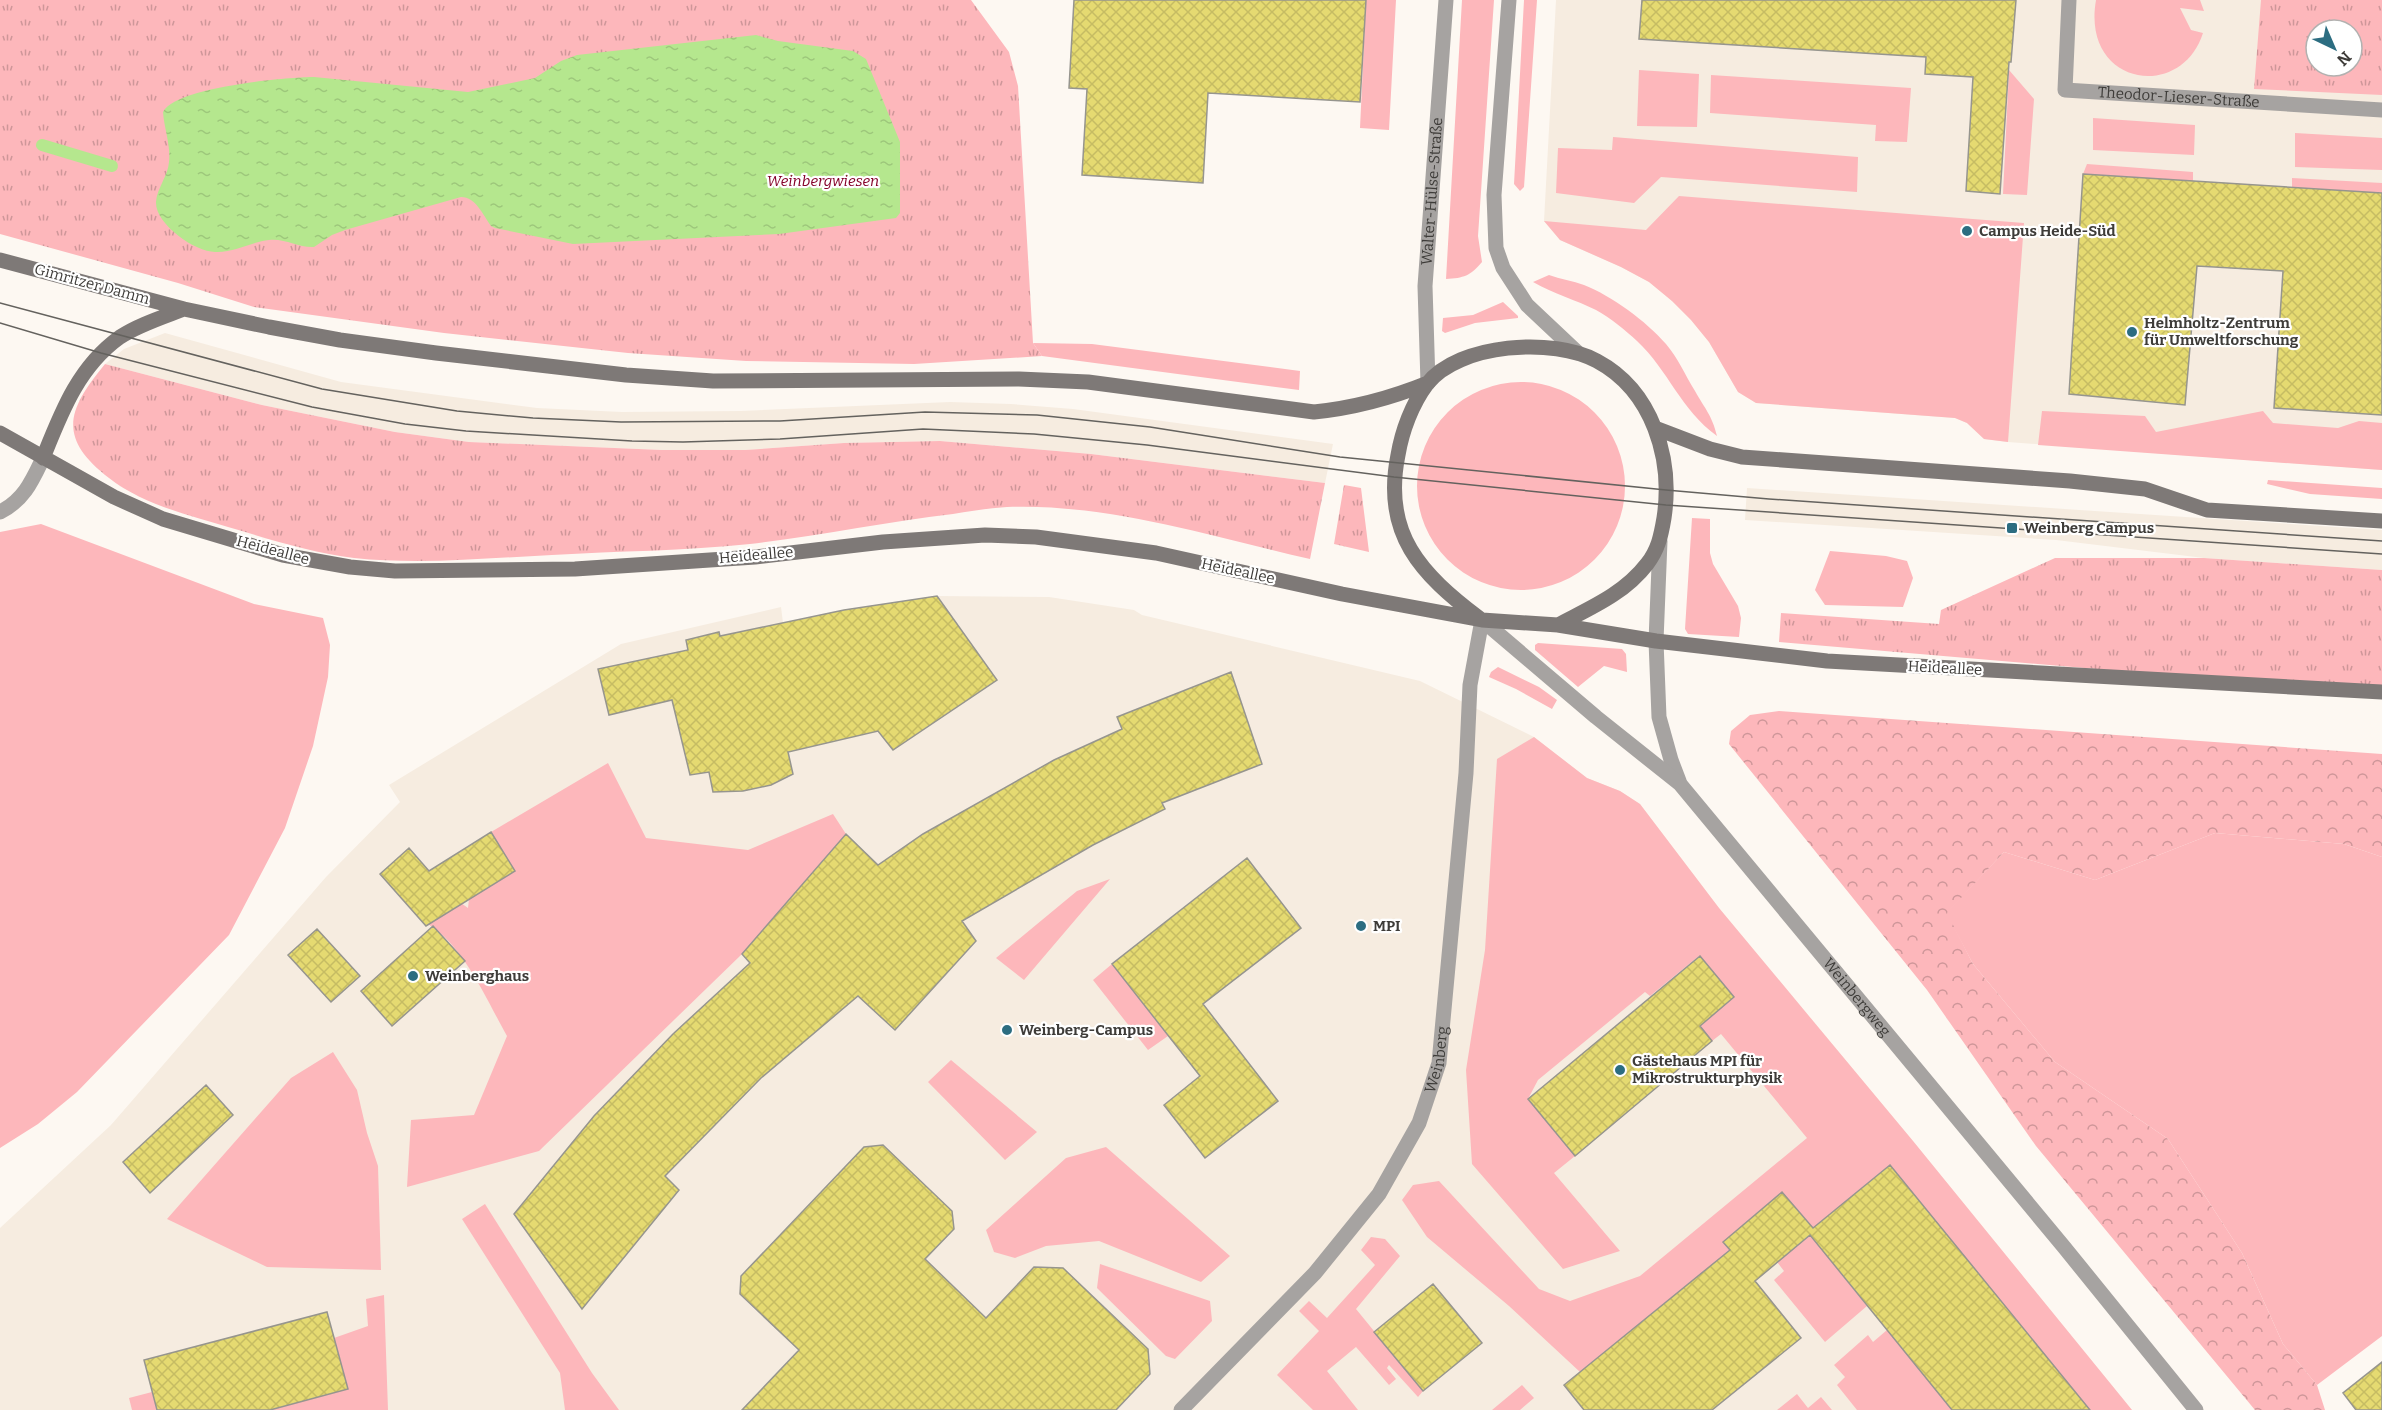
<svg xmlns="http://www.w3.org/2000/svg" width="2382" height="1410" font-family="Bitter,serif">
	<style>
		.built { fill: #f6ece0; fill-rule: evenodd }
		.grass { fill: #fdb7bb }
		.forest { fill: url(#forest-crowns) }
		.park { fill: url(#park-tufts); fill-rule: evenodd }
		.water { fill: url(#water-ripples) }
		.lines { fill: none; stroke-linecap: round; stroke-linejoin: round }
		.stream { stroke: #b5e78e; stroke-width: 12 }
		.building { fill: url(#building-cross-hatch); stroke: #96958e; stroke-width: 1.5 }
		.minor { stroke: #a6a3a1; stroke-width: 15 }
		.tertiary { stroke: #a6a3a1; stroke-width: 15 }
		.secondary { stroke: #7e7977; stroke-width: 15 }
		.tram { stroke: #64625e; stroke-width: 1.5 }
		.poi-dot { fill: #2c6d81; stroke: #fff; stroke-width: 2 }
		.labels { text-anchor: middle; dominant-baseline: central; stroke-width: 4.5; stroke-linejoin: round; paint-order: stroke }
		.street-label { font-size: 15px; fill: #3e3c39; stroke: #fff }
		.park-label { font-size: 15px; font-style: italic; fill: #850029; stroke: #fff }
		.poi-label { font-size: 15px; font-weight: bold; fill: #3e3c39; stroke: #fff; text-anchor: start }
	</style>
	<defs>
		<pattern id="forest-crowns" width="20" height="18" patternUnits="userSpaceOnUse" patternTransform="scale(1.5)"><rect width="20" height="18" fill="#fdb7bb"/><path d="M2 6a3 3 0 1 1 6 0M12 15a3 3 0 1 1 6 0" fill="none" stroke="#ce9699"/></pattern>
		<pattern id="park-tufts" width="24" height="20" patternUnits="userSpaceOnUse" patternTransform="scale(1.5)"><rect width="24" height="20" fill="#fdb7bb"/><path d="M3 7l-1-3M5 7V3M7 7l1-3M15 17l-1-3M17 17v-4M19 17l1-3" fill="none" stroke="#ce9699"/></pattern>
		<pattern id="water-ripples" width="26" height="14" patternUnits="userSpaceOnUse" patternTransform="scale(1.5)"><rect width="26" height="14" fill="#b5e78e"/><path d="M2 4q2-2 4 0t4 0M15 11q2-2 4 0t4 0" fill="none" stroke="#9dc77b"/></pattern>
		<pattern id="building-cross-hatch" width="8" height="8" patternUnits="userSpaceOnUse" patternTransform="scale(1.5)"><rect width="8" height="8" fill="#e5da71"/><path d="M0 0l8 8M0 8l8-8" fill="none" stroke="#c6bc63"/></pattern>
	</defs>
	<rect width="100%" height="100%" fill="#fdf8f2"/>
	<path class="built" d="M1556,0H2382V470L2008,442L1984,439L1967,423L1955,418L1756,403L1738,392L1709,342L1691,320L1672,301L1649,282L1621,267L1560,240L1544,221ZM2316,30H2352V66H2316Z
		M165,333L341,382L537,408L622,412L741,411L950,402L1011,404L1073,409L1333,444L1325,483L1091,454L940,441L844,443L745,450H662L469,442L395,432L262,405L105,364L124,349Z
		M1747,488L2382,530V570L2204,558L2056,540L1745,520Z
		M937,596L1049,597L1134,610L1142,615L1420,681L1534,737L1587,778L1620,791L1640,804L1719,908L1913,1141L2132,1410H0V1228L111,1125L326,877L400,802L389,785L621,644L781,607L783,623L844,610Z"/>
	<path class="grass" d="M1366,0H1396L1389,130L1360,128Z
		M1462,0H1494L1478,236L1482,262C1470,276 1464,278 1446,279Z
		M1524,0H1537L1524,187L1520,191L1514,184Z
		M2096,0H2200L2204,11L2180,8L2191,30L2203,33C2181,102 2081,86 2096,0Z
		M1639,70L1699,74L1697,127L1637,126Z
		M2009,70L2034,99L2027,195L2003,194Z
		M1711,75L1911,88L1907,142L1875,141L1876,125L1710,113Z
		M2093,118L2195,125L2194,155L2093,150Z
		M2295,133L2382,138V170L2295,167Z
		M1613,137L1858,157L1857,192L1661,177L1634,203L1556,193L1558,148L1612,150Z
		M2087,164L2193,172V182L2083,174Z
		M2292,178L2382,183V193L2292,188Z
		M1679,196L2024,223L2008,442L1984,439L1967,423L1955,418L1756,403L1738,392L1709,342L1691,320L1672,301L1649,282L1621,267L1560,240L1544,221L1646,230Z
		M1549,275C1560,279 1573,281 1584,285C1612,296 1646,321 1666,344C1678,358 1685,375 1695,391C1705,409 1712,415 1717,436C1680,409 1669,371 1637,341C1625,330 1611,318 1596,310C1576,300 1554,294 1533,282Z
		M1503,302L1518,316V318L1475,323L1445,333L1442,331L1443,318L1473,315Z
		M1033,343L1092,344L1300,371L1299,390L1042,356Z
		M1417 486a104 104 0 1 1 208 0a104 104 0 1 1-208 0Z
		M2042,411L2145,416L2156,432L2263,411L2273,423L2338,428L2359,421L2382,423V470L2038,445Z
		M2268,480L2382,488V499L2310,494L2267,484Z
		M1692,518L1710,519V553L1713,564L1738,606L1741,618L1739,637L1688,634L1685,629Z
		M41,524L254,604L323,618L330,645L328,677L313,746L285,828L229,935L77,1092L38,1124L0,1148V532Z
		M1830,551L1886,556L1907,561L1913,578L1903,607L1825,605L1815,590Z
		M1538,643L1622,649L1626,654L1627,672L1604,666L1578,687L1535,650V645Z
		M1498,667L1539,687L1557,700L1552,709L1516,689L1489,677L1491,672Z
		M1534,737L1587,778L1620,791L1640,804L1719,908L1913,1141L2132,1410H2090L1890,1165L1813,1228L1782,1192L1723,1242L1730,1250L1580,1372L1509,1306L1427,1237L1402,1200L1413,1185L1439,1181L1539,1289L1570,1301L1640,1276L1807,1138L1721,1034L1712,1041L1700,1026L1734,997L1699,956L1650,996L1645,992L1538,1080L1528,1099L1575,1156L1554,1173L1620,1251L1563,1269L1472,1164L1466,1070L1485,950L1497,759Z
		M608,763L646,838L748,850L833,814L846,834L742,954L539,1151L407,1187L411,1120L474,1115L507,1036C486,999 461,939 422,921L451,896L468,908L469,899L515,871L491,832Z
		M2215,833L2344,844L2382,857V1336L2317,1385L2283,1344L2242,1253L2168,1139L2055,1062L1973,964L1946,913L2004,852L2095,880Z
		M1110,879L1024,980L996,958L1077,891Z
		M1112,964L1168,1036L1148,1050L1093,980Z
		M333,1052L357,1090L367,1133L378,1166L381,1270L267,1267L167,1219L291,1078Z
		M951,1060L1037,1132L1005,1160L928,1082Z
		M1106,1147L1230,1256L1201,1282L1099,1241L1046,1246L1015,1258L994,1252L986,1230L1066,1158Z
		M485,1204L592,1373L619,1410H565L560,1373L462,1219Z
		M1810,1235L1867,1306L1825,1342L1774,1280L1784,1271L1777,1262Z
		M1371,1237L1385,1239L1400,1256L1356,1309L1423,1391L1418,1397L1389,1365L1387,1368L1396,1379L1389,1385L1356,1347L1327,1371L1358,1410H1313L1277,1375L1319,1331L1299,1311L1309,1301L1327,1318L1375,1265L1361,1250Z
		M1100,1264L1210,1301L1212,1321L1175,1359L1166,1356L1097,1288Z
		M384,1295L388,1410H270L348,1389L334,1338L368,1326L366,1299Z
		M1887,1330L1952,1410H1857L1837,1385L1845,1377L1834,1365L1868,1335L1873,1342Z
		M1522,1385L1534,1398L1520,1410H1492Z
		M152,1392L157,1410H132L129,1398Z
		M1797,1394L1808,1408L1821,1397L1832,1410H1777Z"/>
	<path class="forest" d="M1779,711L2382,754V857L2344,844L2215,833L2095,880L2004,852L1947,913L1973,964L2055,1062L2168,1139L2242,1253L2283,1344L2317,1385L2325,1410H2255L2036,1146L1927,990L1729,744L1731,731L1750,715Z"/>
	<path class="park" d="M0,0H971L1009,52L1018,86L1033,343L1042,356L914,364L746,361L628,353L444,333L254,307L178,283L0,234Z
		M2261,0H2382V95L2254,89ZM2316,30H2352V66H2316Z
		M105,364L262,405L395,432L469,442L662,450H745L844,443L940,441L1091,454L1325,483L1310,559C1214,537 1106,503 1007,507C989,508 971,511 953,514C885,522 818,536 750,544C685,551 618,551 552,555C487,558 420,565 354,558C312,553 269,539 228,527C188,515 142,504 109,478C57,438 67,410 105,364Z
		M1344,485L1361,488L1369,552L1334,544Z
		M2055,558H2204L2382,570V686L2155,674L1779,642L1781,613L1939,624L1941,610Z"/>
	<path class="water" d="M756,35L778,41L853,51L866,59L900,142V213L896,218L779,234L573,244L495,228L491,226C483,215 476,197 461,197L345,230L332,235L314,247C299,248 285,238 269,240C251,242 234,253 215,252C195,252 155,224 156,202C157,188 168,176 169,162C171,146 164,128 163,112C175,87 287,77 314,77L468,92L535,78L561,61L577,55Z"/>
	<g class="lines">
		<path class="stream" d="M42,145L112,166"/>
	</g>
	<path class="building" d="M1074,0H1366L1360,102L1208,93L1203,183L1082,175L1087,89L1069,88Z
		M1642,0H2016L2011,62H2009L2000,194L1966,191L1973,77L1925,74L1926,57L1639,39Z
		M2083,174L2382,193V415L2274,408L2283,271L2197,266L2185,405L2069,394Z
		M937,596L997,680L893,750L878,731L788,752L793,774L771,785L743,791L713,792L709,772L690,775L672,700L609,715L598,669L688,650L686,640L719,632L720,636L844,610Z
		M1231,672L1262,764L1162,803L1165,809L1093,845L962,921L976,941L895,1030L858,996L761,1078L665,1176L679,1190L582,1309L514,1214L594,1116L673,1034L750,963L742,954L846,834L878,865L923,834L1054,760L1122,729L1117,717Z
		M491,832L515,871L426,926L380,874L409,848L429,871Z
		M1247,858L1301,928L1203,1004L1278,1101L1205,1158L1164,1105L1200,1076L1112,964Z
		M433,926L465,961L392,1026L361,991Z
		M317,929L360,976L331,1002L288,955Z
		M1700,956L1734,997L1700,1026L1712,1041L1575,1156L1528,1099Z
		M206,1085L233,1115L150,1193L123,1162Z
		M883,1145L952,1211L954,1229L925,1259L986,1318L1034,1267L1063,1268L1148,1349L1150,1374L1116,1410H742L799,1350L740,1294L741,1276L864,1147Z
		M1890,1165L2090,1410H1952L1810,1235L1755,1281L1801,1338L1712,1410H1584L1564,1385L1730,1250L1723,1242L1782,1192L1813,1228Z
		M1433,1284L1482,1343L1423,1391L1374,1332Z
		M327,1312L348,1389L270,1410H157L144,1360Z
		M2382,1362V1410H2356L2343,1393Z"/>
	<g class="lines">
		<g class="minor">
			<path id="s1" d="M2069,0L2065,90L2382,110"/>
			<path d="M0,512C24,500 32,481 43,458"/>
			<path id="s2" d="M1181,1410L1315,1273L1379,1194L1419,1123L1439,1063L1466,773L1470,685L1482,620"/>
		</g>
		<g class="tertiary">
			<path d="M1509,0L1494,195L1496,248L1503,268L1527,305L1578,353"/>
			<path id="s3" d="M1428,383L1425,286L1446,0"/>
			<path d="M1660,541L1656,641L1659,717L1671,760L1679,781"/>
			<path id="s4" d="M1482,620L1596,717L1680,784L2064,1247L2196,1410"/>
		</g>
		<path class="secondary" d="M0,260L184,309L269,327L340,340L436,353L626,375L713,381L1019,379L1088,382L1314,412C1354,408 1391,398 1428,383
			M1655,428L1710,449L1742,457L2070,481L2145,489L2207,510L2382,521
			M0,433L114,497L163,519L283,555L350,567L395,571L575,569L755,557L883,542L985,535L1036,537L1156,553L1342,594L1482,620L1558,625L1656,641L1827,661L2382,692
			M43,458C61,413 78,367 120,337C138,325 163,317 184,309
			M1479,618C1421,574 1382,534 1398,455C1402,431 1412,404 1427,384C1459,343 1554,337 1597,361C1653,391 1673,459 1664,518C1661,536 1658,550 1647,564C1624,594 1590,608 1558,625"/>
		<path class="tram" d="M0,303L322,389L457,411L533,418L621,422L780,421L925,412L1037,415L1150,427L1340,457L1666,490L1769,499L2382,541
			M0,323L101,353L312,407L405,424L466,431L632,441L683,442L780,439L923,429L1034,434L1147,445L1394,477L1666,505L2382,554"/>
	</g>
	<g class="poi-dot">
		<circle cx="1967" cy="231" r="6"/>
		<circle cx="2132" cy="332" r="6"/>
		<rect x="2006" y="522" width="12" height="12" rx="3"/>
		<circle cx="1361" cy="926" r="6"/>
		<circle cx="413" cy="976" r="6"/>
		<circle cx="1007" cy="1030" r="6"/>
		<circle cx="1620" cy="1070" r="6"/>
	</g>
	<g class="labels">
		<g class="street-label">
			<text stroke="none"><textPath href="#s1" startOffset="204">Theodor-Lieser-Straße</textPath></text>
			<text stroke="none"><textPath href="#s3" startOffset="192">Walter-Hülse-Straße</textPath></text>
			<text transform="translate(92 284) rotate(15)">Gimritzer Damm</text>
			<text transform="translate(273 550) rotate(15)">Heideallee</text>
			<text transform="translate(756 555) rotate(-5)">Heideallee</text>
			<text transform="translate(1238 571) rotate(12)">Heideallee</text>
			<text transform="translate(1945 668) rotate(3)">Heideallee</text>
			<text stroke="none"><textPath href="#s4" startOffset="534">Weinbergweg</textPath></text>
			<text stroke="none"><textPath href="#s2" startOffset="441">Weinberg</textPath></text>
		</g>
		<g class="park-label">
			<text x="823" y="181">Weinbergwiesen</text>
		</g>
		<g class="poi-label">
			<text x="1979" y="231">Campus Heide-Süd</text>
			<text x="2144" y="323">Helmholtz-Zentrum<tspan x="2144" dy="17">für Umweltforschung</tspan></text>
			<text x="2024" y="528">Weinberg Campus</text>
			<text x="1373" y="926">MPI</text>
			<text x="425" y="976">Weinberghaus</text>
			<text x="1019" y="1030">Weinberg-Campus</text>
			<text x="1632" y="1061">Gästehaus MPI für<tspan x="1632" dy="17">Mikrostrukturphysik</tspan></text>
		</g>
	</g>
	<g transform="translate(2334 48) rotate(136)"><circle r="28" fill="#ffffff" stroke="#b2b1b0" stroke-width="1.5"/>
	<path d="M0-4.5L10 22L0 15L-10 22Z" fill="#2c6d81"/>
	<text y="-9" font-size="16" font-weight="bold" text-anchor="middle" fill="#3e3c39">N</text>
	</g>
</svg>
